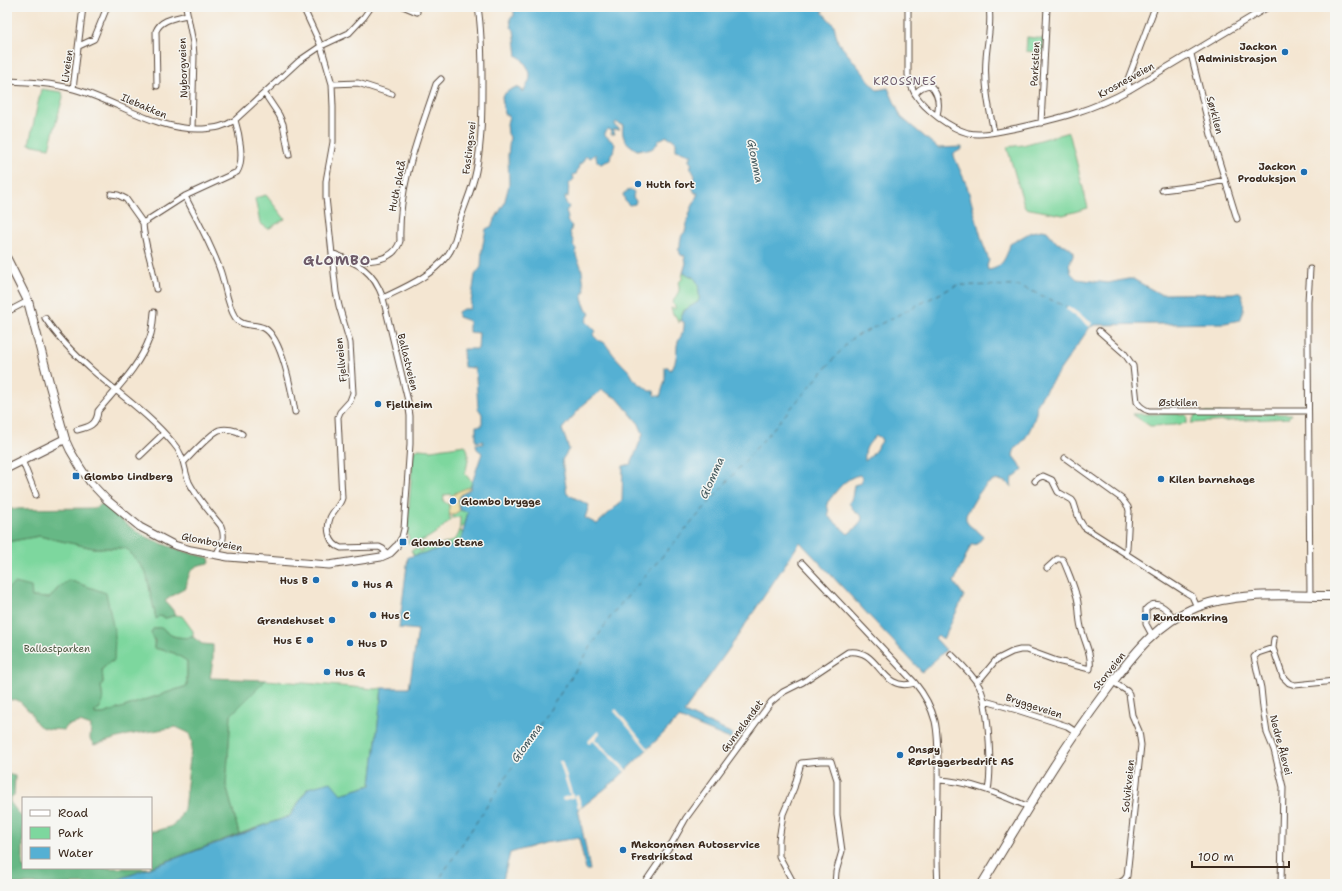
<svg xmlns="http://www.w3.org/2000/svg" width="1342" height="891" font-family="'Shantell Sans',sans-serif">
	<style>
		.green { fill: #7dd79e; stroke: #5c805e }
		.forest { fill: #66b885; stroke: #507152 }
		.sand { fill: #eeda9e; stroke: #94825e }
		.water { fill: #55b0d3; stroke: #486d78; fill-rule: evenodd }
		.pier { fill: #f4e6d2 }
		.lines { fill: none; stroke-linecap: round; stroke-linejoin: round }
		.ferry { stroke: #44595d; stroke-width: 1; stroke-dasharray: 5 4; stroke-linecap: butt }
		.street-casing { stroke: #574639; stroke-width: 7 }
		.secondary-casing { stroke: #574639; stroke-width: 9 }
		.primary-casing { stroke: #574639; stroke-width: 10 }
		.street { stroke: #fff; stroke-width: 5 }
		.secondary { stroke: #fff; stroke-width: 7 }
		.primary { stroke: #fff; stroke-width: 8 }
		.poi-dot { fill: #1f6fb2; stroke: #f6f6f2; stroke-width: 1.5 }
		.labels { text-anchor: middle; dominant-baseline: central; stroke-width: 3; stroke-linejoin: round; paint-order: stroke }
		.poi-label { font-size: 10px; font-weight: bold; fill: #3b2a1e; stroke: #f6f6f2; text-anchor: start }
		.street-label { font-size: 10px; fill: #3b2a1e; stroke: #f6f6f2 }
		.park-label { font-size: 10px; fill: #4c553e; stroke: #f6f6f2 }
		.neighbourhood-label { font-size: 11px; letter-spacing: 1px; fill: #6e5b69; stroke: #f6f6f2 }
		.water-label { font-size: 11px; font-style: italic; fill: #44595d; stroke: #f6f6f2 }
		.district-label { font-size: 14px; font-weight: bold; letter-spacing: 1px; fill: #6e5b69; stroke: #f6f6f2 }
	</style>
	<rect width="100%" height="100%" fill="#f6f6f2"/>
	<filter id="ink" filterUnits="userSpaceOnUse"><feTurbulence type="fractalNoise" baseFrequency=".025" numOctaves="2"/><feDisplacementMap in="SourceGraphic" scale="8" xChannelSelector="R" yChannelSelector="G"/><feConvolveMatrix kernelMatrix="1 2 1 2 8 2 1 2 1" color-interpolation-filters="sRGB"/></filter>
	<filter id="wash" filterUnits="userSpaceOnUse"><feTurbulence type="fractalNoise" baseFrequency=".012" numOctaves="4" result="noise"/><feDisplacementMap in="SourceGraphic" scale="16" xChannelSelector="R" yChannelSelector="G"/><feGaussianBlur stdDeviation="0.9" result="paint"/><feColorMatrix in="noise" values="0 0 0 0 0 0 0 0 0 0 0 0 0 0 0 0 0 1.4 0 .05"/><feComposite in="paint" operator="in"/></filter>
	<g filter="url(#wash)">
		<rect width="100%" height="100%" fill="#f4e6d2"/>
		<path class="green" d="M1027,37L1044,39L1043,53L1026,51Z
			M41,89L62,92L63,97L49,148L29,144Z
			M1069,132L1088,208L1063,215L1025,208L1007,147L1023,145Z
			M266,195L285,219L268,229L260,223L255,199L258,197Z
			M683,273L694,277L698,282L700,299L698,302L683,311L679,323L675,315H673L671,308L675,309V306L672,303L679,291V285L678,283L682,279Z
			M1196,413L1291,414L1288,418L1191,423Z
			M1132,414H1185L1187,417V423L1174,425L1150,426Z
			M465,445C471,454 467,465 465,474L472,482L470,487L455,493L453,496L451,494L444,495L443,501L449,505L450,520C441,530 422,545 408,543L409,538L407,532L413,455L414,451L419,449L431,450Z
			M460,510L468,512L464,527L462,526L460,531L463,532L460,544L414,556L411,550L419,548L420,551H422V548C432,545 455,546 459,533C460,529 460,522 460,517L453,518L452,517L453,515Z
			M39,536L93,548H126L146,572L156,618L159,616L166,618L176,615L182,616L193,631V637C187,638 180,638 173,636C165,633 162,625 153,629C152,636 155,641 154,648L174,653L187,661V686L103,714H95V710H99L103,701L101,686L103,682L102,669L110,662H112L58,588L50,598L32,597L16,583L7,589V542Z
			M266,680L376,689L382,688L371,785L341,794L308,788L290,816L239,834L226,785L231,715Z"/>
		<path class="forest" d="M103,503C112,511 120,519 129,526C153,543 181,551 209,558L210,563C192,565 189,570 186,588L173,595L165,601L172,609L176,615L166,618L159,616L156,619L146,572L126,548H93L39,536L7,542V509L96,508Z
			M69,580L106,593L115,635L114,661L110,662L102,669L103,682L101,686L103,701L99,710L95,711V714H103L187,686V661L174,653L154,648L155,641L151,633L153,629C162,624 166,633 173,636C180,638 187,638 193,637L202,644L213,645V660L210,678L266,680L231,715L226,785L239,834L151,867V831H156L170,827L178,821L184,809L192,742L189,733L176,727L128,735L94,745L90,739L91,726L80,722L68,725L64,730C45,728 38,732 31,712C23,708 21,697 11,700L7,698V589L15,583L31,587L32,597L50,598L58,588Z
			M7,774L15,776L14,795L10,798V802L23,819V868H149L106,884H7Z"/>
		<path class="sand" d="M470,487V489L459,497V508L460,510L453,515H450C447,495 453,493 470,487Z"/>
		<path class="water" d="M514,7H822L823,13L834,25L838,42L877,90L888,88L901,117L938,148L962,147V149L953,154L967,186L983,244L989,260L987,266L988,270C1002,269 1007,256 1010,244L1031,232L1042,230L1047,231L1057,243L1067,246L1073,251V256L1069,265L1071,273L1077,279L1108,283L1128,279H1133L1160,294L1241,293C1245,300 1244,314 1240,320L1225,323L1095,325L1090,327L1037,403C1036,407 1037,409 1036,413C1034,421 1029,433 1024,440C1019,446 1014,447 1013,456L1023,469C1017,477 1009,475 1012,487C1010,486 1008,483 1005,482C986,473 974,502 966,515C964,528 979,528 983,537L977,544L971,545L954,582L964,596L943,640L938,635L935,638L946,650L922,672L800,542L731,646L684,712L733,734L730,739L679,718L616,780L582,807L578,808L590,870H586L579,838L544,843L510,853L502,884H106L290,816L308,788L331,782L341,794L371,785L382,688H409L418,630L399,628L408,557L460,544L468,512L460,510L458,500L461,495L470,489L482,453L477,449L476,444H483V441L476,442V426H482V414L478,408L476,377L474,368L464,367L463,349H478L479,333L469,332V321L458,317V312L463,309H470L475,275L481,267L482,249L486,229L492,226V224L504,204L509,185L508,156L510,137L508,134L507,124L509,116L504,114L502,96L508,91L516,87L521,89L522,92L524,91C531,78 533,75 524,62C521,59 521,57 517,56L514,30L511,27L510,18L514,16ZM616,122L619,124L623,125C621,139 626,143 637,150L643,149L644,150C651,151 657,146 659,140L667,136L668,138H671L676,142V150L687,153L688,155L691,154V158L688,159L692,165L690,166L695,176L693,189L695,193H698L690,212L685,232C680,235 680,243 680,248L678,249L680,252V254L682,256L684,255L686,263L683,273C695,277 698,279 699,292C699,296 700,298 698,302C689,308 681,309 681,321L684,322C685,335 678,337 677,346C677,353 676,361 673,368L670,370L668,367H665V380L660,397L657,395L655,396L654,391H649C645,387 641,385 636,381C632,378 631,372 627,369C622,364 614,356 610,350C606,345 605,341 599,341L593,335L596,331L586,321L590,313L587,311L582,299L583,292L585,291C583,285 583,270 580,264C577,259 575,254 576,249L573,245L574,243L570,233L572,226L567,221L568,218L566,211L569,207L566,203L565,197H568L569,184L574,179L573,175L576,174L580,163L581,164L586,156L591,158L595,154L597,161L601,164L610,160L611,154L613,152L615,144L605,135V133L608,129L611,131V134H615L613,130L620,129L614,125ZM602,390L618,399L639,424L643,434L631,464L623,466L622,501L597,524L585,518L589,505L567,494L562,460L569,449L562,429L583,405ZM876,436L880,437L882,441L872,455L865,461C864,449 867,445 876,436ZM860,475L862,478L861,483L854,485L852,498L849,503L855,512L861,515L862,519L858,526L848,534L828,516L829,514L827,503C836,492 845,477 860,475Z
			M632,190L634,192L633,197L636,201L635,204L629,205L625,201L623,194L627,191Z"/>
		<path class="pier" d="M1068,306L1092,323L1090,327L1066,309Z
			M616,709L649,749L647,750L614,711Z
			M598,731L600,733L595,739L627,770L625,772L593,741L589,744L587,742Z
			M559,761H562L573,796L578,794L582,807L578,808L575,797L563,801L562,798L570,795Z"/>
		<g class="lines">
			<path class="ferry" d="M436,884L613,613L851,339L957,285L1020,286L1067,307"/>
		</g>
	</g>
	<g filter="url(#ink)">
		<g class="lines">
			<defs>
				<path id="street" d="M186,7L193,43L194,56L192,129
					M303,7L321,46L332,84L333,107V142L326,181V197L336,292L339,306L350,343L353,393L350,401L340,412L338,417L342,498C340,506 333,510 330,518C326,529 329,544 341,548L379,547L383,549L387,555
					M405,7L417,12
					M908,7V75L910,83L915,94
					M989,7C992,24 987,42 986,59C984,84 989,109 994,132
					M79,46L94,39L107,7
					M1191,54L1211,135L1237,219
					M7,81C29,82 52,83 74,89C118,101 156,131 203,129C216,128 224,127 235,120L299,61L321,46L349,33L364,17L371,7
					M332,84L358,83L392,94
					M157,86L156,31C161,19 175,18 187,15
					M73,89L83,7
					M1129,90L1128,79L1155,7
					M265,94L279,115L283,124L289,155
					M937,115C940,104 939,94 930,85C923,86 920,88 915,94C925,110 950,128 968,133C984,136 1001,131 1017,128C1057,119 1093,110 1129,90L1268,7
					M1041,123L1047,7
					M1162,190L1202,185L1225,180
					M111,194L118,195L126,199L143,223
					M185,196C197,220 211,244 220,270C225,283 227,305 235,317C242,328 254,323 264,328C282,337 292,393 295,412
					M332,253C359,264 373,270 383,298L408,401L410,416V444L404,529L402,537L396,547
					M350,260C368,262 394,262 400,241C398,185 419,136 436,84L441,79
					M156,289C154,267 144,246 143,223L185,196L237,172C245,160 239,133 235,120
					M383,298C405,287 430,277 446,257C455,247 457,230 461,217C466,202 473,187 476,171C482,142 482,112 482,83C482,58 482,32 478,7
					M7,312L28,301
					M45,318C58,338 74,354 92,370C119,394 150,415 173,443C185,456 183,468 189,482C197,498 210,512 221,526C226,538 222,544 216,555
					M1099,331L1124,353L1133,366L1137,402C1140,407 1143,409 1149,411H1308
					M77,430C89,427 97,425 98,411C118,387 139,367 150,337C153,329 153,320 154,312
					M140,456L164,433
					M1065,458L1122,499L1128,507L1129,511L1127,549L1125,553
					M22,460L36,495
					M184,462C191,455 211,433 219,430C226,428 236,430 242,434
					M1035,481L1038,478L1043,476L1052,480L1058,492L1072,500L1074,503L1079,519L1084,527L1187,593L1192,596L1197,607
					M802,563L915,683C924,694 931,706 935,721C938,735 938,749 938,764C939,804 935,844 938,884
					M1310,596L1308,341V301L1310,269
					M1152,635L1146,624V609C1157,598 1167,609 1174,618
					M1274,639L1273,648L1283,677L1289,683L1295,685L1335,681
					M1273,648L1258,653L1254,657L1261,688L1263,708L1267,733L1274,750L1283,787L1281,884
					M951,654C961,664 972,674 979,686C989,703 992,770 988,790
					M976,681L981,678L996,660L1012,652L1020,650H1027L1057,661L1090,669C1092,653 1084,642 1081,627C1078,616 1080,605 1076,594C1073,583 1068,572 1064,562L1062,559H1057L1047,568
					M985,701L1017,710L1067,726L1076,732
					M938,780C970,781 1001,795 1029,807
					M644,884L672,843L686,818L771,702L783,692L803,682L848,652C881,647 879,694 915,683
					M794,884L779,856V840L783,814L794,788L801,763L820,761H831L837,780V815L842,851L836,872L835,884
					M1105,884C1113,883 1123,885 1127,876L1141,745L1139,731L1132,715L1129,694L1127,691L1113,682"/>
				<path id="secondary" d="M65,439L70,450L80,467L90,482L106,499L140,527L174,545L191,550L228,557L329,565L381,557L390,553L396,547"/>
				<path id="primary" d="M7,259L28,301L50,386L65,439L7,468
					M982,884C1021,820 1058,755 1103,695C1129,660 1155,623 1197,607C1237,591 1292,596 1335,596"/>
			</defs>
			<use href="#street" class="street-casing"/>
			<use href="#secondary" class="secondary-casing"/>
			<use href="#primary" class="primary-casing"/>
			<use href="#street" class="street"/>
			<use href="#secondary" class="secondary"/>
			<use href="#primary" class="primary"/>
		</g>
	</g>
	<g class="poi-dot">
		<circle cx="1285" cy="52" r="4"/>
		<circle cx="1304" cy="172" r="4"/>
		<circle cx="638" cy="184" r="4"/>
		<circle cx="378" cy="404" r="4"/>
		<rect x="72" y="472" width="8" height="8" rx="2"/>
		<circle cx="1161" cy="479" r="4"/>
		<circle cx="453" cy="501" r="4"/>
		<rect x="399" y="538" width="8" height="8" rx="2"/>
		<circle cx="316" cy="580" r="4"/>
		<circle cx="355" cy="584" r="4"/>
		<circle cx="373" cy="615" r="4"/>
		<rect x="1141" y="613" width="8" height="8" rx="2"/>
		<circle cx="332" cy="620" r="4"/>
		<circle cx="310" cy="640" r="4"/>
		<circle cx="350" cy="643" r="4"/>
		<circle cx="327" cy="672" r="4"/>
		<circle cx="900" cy="755" r="4"/>
		<circle cx="623" cy="850" r="4"/>
	</g>
	<g class="labels">
		<g class="poi-label">
			<text x="1277" y="46" text-anchor="end">Jackon<tspan x="1277" dy="12">Administrasjon</tspan></text>
			<text x="1296" y="166" text-anchor="end">Jackon<tspan x="1296" dy="12">Produksjon</tspan></text>
			<text x="646" y="184">Huth fort</text>
			<text x="386" y="404">Fjellheim</text>
			<text x="84" y="476">Glombo Lindberg</text>
			<text x="1169" y="479">Kilen barnehage</text>
			<text x="461" y="501">Glombo brygge</text>
			<text x="411" y="542">Glombo Stene</text>
			<text x="308" y="580" text-anchor="end">Hus B</text>
			<text x="363" y="584">Hus A</text>
			<text x="381" y="615">Hus C</text>
			<text x="1153" y="617">Rundtomkring</text>
			<text x="324" y="620" text-anchor="end">Grendehuset</text>
			<text x="302" y="640" text-anchor="end">Hus E</text>
			<text x="358" y="643">Hus D</text>
			<text x="335" y="672">Hus G</text>
			<text x="908" y="749">Onsøy<tspan x="908" dy="12">Rørleggerbedrift AS</tspan></text>
			<text x="631" y="844">Mekonomen Autoservice<tspan x="631" dy="12">Fredrikstad</tspan></text>
		</g>
		<g class="street-label">
			<text transform="translate(1035 64) rotate(-87)">Parkstien</text>
			<text transform="translate(67 66) rotate(-82)">Liveien</text>
			<text transform="translate(183 68) rotate(-92)">Nyborgveien</text>
			<text transform="translate(1126 80) rotate(-29)">Krosnesveien</text>
			<text transform="translate(144 106) rotate(23)">Ilebakken</text>
			<text transform="translate(1215 115) rotate(75)">Sørkilen</text>
			<text transform="translate(469 148) rotate(-83)">Fastingsvei</text>
			<text transform="translate(397 186) rotate(-79)">Huth platå</text>
			<text transform="translate(341 360) rotate(-96)">Fjellveien</text>
			<text transform="translate(408 362) rotate(76)">Ballastveien</text>
			<text x="1178" y="402">Østkilen</text>
			<text transform="translate(212 542) rotate(11)">Glomboveien</text>
			<text transform="translate(1109 671) rotate(-52)">Storveien</text>
			<text transform="translate(1034 706) rotate(18)">Bryggeveien</text>
			<text transform="translate(742 726) rotate(-53)">Gunnelandet</text>
			<text transform="translate(1281 745) rotate(75)">Nedre Ålevei</text>
			<text transform="translate(1128 786) rotate(-84)">Solvikveien</text>
		</g>
		<g class="park-label">
			<text x="57" y="648">Ballastparken</text>
		</g>
		<g class="neighbourhood-label">
			<text x="905" y="81">KROSSNES</text>
		</g>
		<g class="water-label">
			<text transform="translate(755 161) rotate(79)">Glomma</text>
			<text transform="translate(712 478) rotate(-66)">Glomma</text>
			<text transform="translate(527 743) rotate(-54)">Glomma</text>
		</g>
		<g class="district-label">
			<text x="337" y="260">GLOMBO</text>
		</g>
	</g>
	<rect width="1342" height="891" fill="none" stroke="#f6f6f2" stroke-width="24"/>
	<rect x="22" y="797" width="130" height="72" fill="#f6f6f2" stroke="#aba49d"/>
	<rect x="30" y="810" width="20" height="6" fill="#ffffff" stroke="#aba49d"/>
	<text x="58" y="817" font-size="12" fill="#3b2a1e">Road</text>
	<rect x="30" y="827" width="20" height="12" fill="#7dd79e" stroke="#aba49d"/>
	<text x="58" y="837" font-size="12" fill="#3b2a1e">Park</text>
	<rect x="30" y="847" width="20" height="12" fill="#55b0d3" stroke="#aba49d"/>
	<text x="58" y="857" font-size="12" fill="#3b2a1e">Water</text>
	<path d="M1192 861v6h97v-6" fill="none" stroke="#3b2a1e" stroke-width="2"/>
	<text x="1198" y="861" font-size="12" fill="#3b2a1e" stroke="#f6f6f2" stroke-width="3" paint-order="stroke">100 m</text>
</svg>
